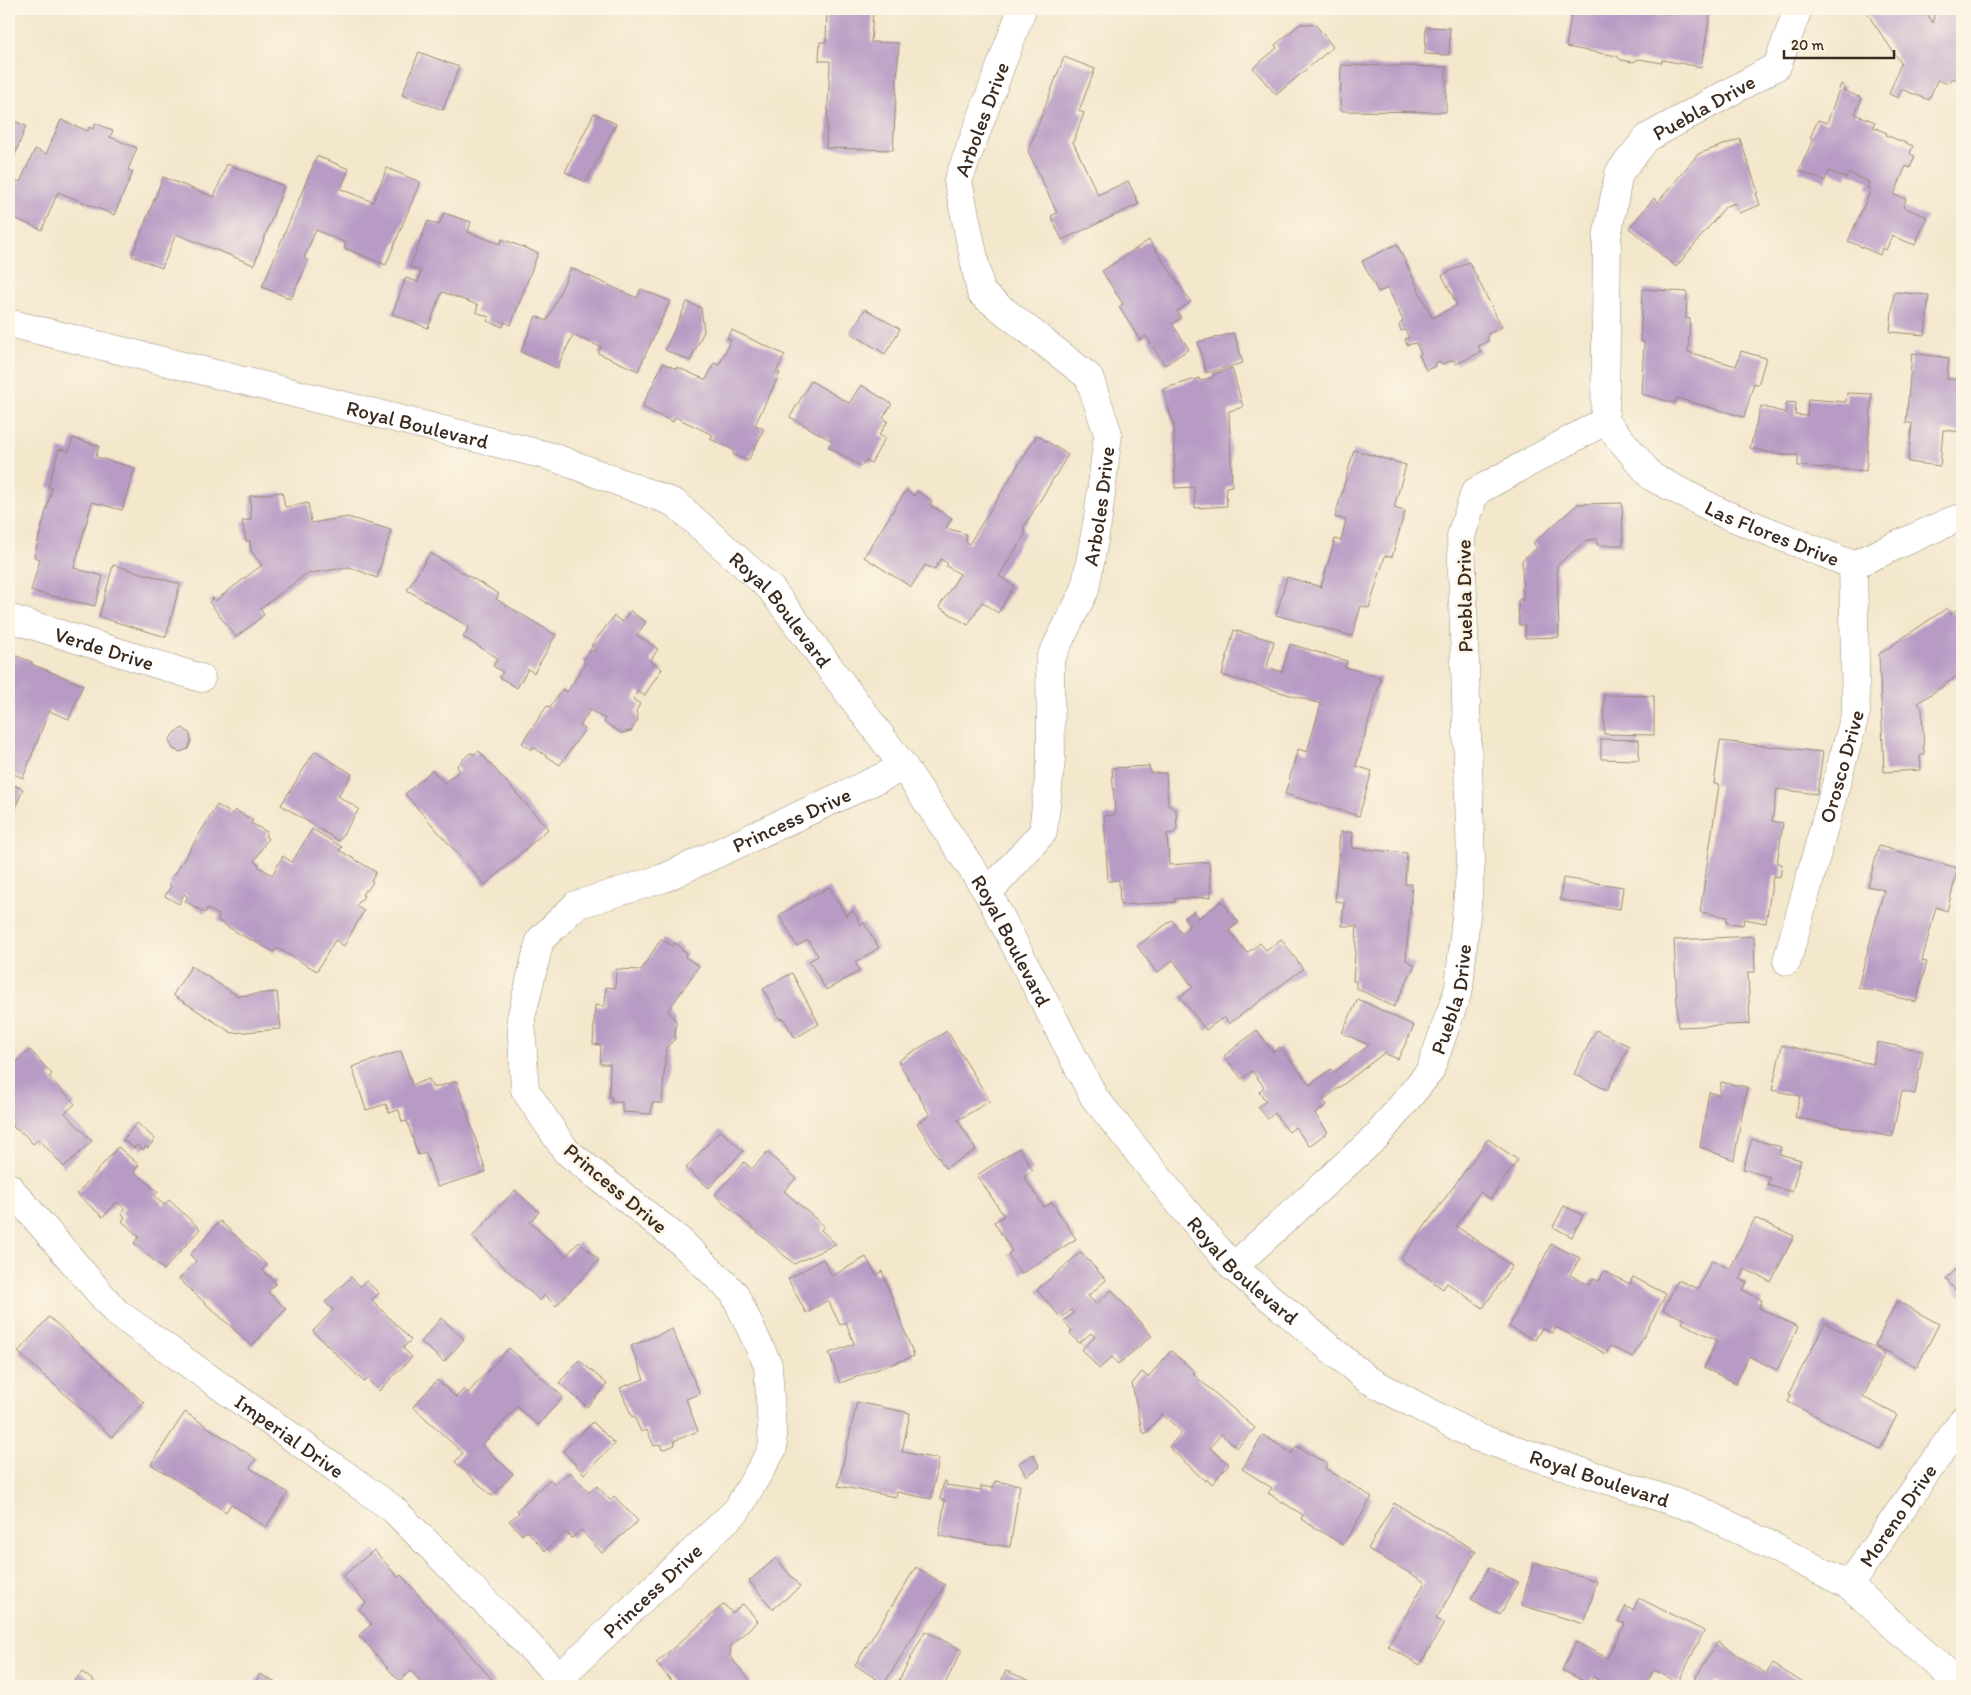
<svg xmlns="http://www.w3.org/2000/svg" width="1971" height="1695" font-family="Itim,sans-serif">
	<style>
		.building { fill: #b79bc5 }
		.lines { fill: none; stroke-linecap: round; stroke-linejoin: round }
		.street-casing { stroke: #978875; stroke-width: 29 }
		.street { stroke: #fff; stroke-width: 28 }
		.labels { text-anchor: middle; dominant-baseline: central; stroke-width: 5; stroke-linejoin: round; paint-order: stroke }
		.street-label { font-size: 21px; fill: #3b2a1e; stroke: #fcf5e5 }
	</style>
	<rect width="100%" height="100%" fill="#fcf5e5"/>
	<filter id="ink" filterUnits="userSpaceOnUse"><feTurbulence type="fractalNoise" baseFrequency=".02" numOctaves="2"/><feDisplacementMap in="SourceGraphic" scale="10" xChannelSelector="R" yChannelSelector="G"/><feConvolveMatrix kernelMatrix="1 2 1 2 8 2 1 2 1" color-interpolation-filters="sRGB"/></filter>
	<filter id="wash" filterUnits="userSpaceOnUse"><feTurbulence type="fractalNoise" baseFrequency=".0096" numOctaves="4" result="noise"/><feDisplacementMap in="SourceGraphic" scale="20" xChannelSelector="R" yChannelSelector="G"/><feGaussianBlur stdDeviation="1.12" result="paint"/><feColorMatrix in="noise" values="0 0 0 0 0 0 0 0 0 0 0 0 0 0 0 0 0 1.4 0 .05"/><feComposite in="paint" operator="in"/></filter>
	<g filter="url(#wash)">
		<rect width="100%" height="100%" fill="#f3e7cc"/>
		<g id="blocks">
			<path class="building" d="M827,9L873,10L871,42L899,43L893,150L826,148L830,61H819L820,42H826Z
				M1572,9H1640L1670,14L1671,9H1711L1701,67L1662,60V63L1639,59L1633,62L1621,60L1617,56L1566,47Z
				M1864,9H1924L1933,23L1935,9H1962V82L1952,78L1949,84L1937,80L1929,100L1901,89L1898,98L1889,94L1901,63Z
				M1300,24H1315L1333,47L1276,95L1253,68L1277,48L1275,45Z
				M1426,27L1450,28L1449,55L1425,54Z
				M419,52L459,67L443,110L402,95Z
				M1064,57L1095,69L1079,111L1084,113L1073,142L1098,195L1128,181L1139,204L1062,240L1051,216L1057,213L1028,151Z
				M1341,65L1446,67V112L1340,111Z
				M1841,84L1845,86L1843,90L1862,98L1855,114L1875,122L1873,127L1887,133L1886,135L1913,146L1910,154L1915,156L1910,168L1906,166L1894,195L1906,199L1903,207L1927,217L1915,245L1892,236L1886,250L1882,248L1880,255L1848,241L1871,190L1867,188L1869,182L1849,173L1846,178L1829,171L1825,181L1799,171L1813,139L1810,138L1818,120L1827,123Z
				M594,113L616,124L586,182L565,172Z
				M9,119L26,126L9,170Z
				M61,120L88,131L89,127L93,129L96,123L113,131L110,137L137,148L128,170L133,172L114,215L58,192L42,230L9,216V192L14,180L20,182L35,149L46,154Z
				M1740,139L1758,192L1756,193L1760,205L1739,213L1736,203L1726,206L1676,267L1629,228L1654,198L1658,202L1698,154Z
				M317,156L349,169L341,189L373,202L387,168L420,182L386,265L344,248L346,243L316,230L304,258L308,261L291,299L262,287Z
				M227,164L284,186L254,265L176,234L162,268L132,256L163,177L214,197Z
				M444,213L471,222L468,232L500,244L502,239L538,253L511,325L505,322L503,327L487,321L489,317L476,312L478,305L442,292L428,328L392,314L406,278L418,282L421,271L410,267L428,221L439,225Z
				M1149,240L1191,302L1177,311L1181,318L1172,324L1189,349L1165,365L1146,336L1140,340L1119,307L1123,304L1102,271Z
				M1397,244L1432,318L1457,305L1442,275L1469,262L1502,327L1488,334V341L1478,346L1481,352L1456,364L1455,361L1452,360L1443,364L1438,362L1434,364L1436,366L1426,370L1419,355L1421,354L1416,343L1407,345L1405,339L1409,338L1405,330L1401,331L1399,325L1403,321L1388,288L1378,292L1362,261Z
				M571,268L637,298L641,289L670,301L638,371L598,353L601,347L573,335L557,368L521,352L536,316L547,321Z
				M1643,289L1687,292L1686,318L1690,319L1688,352L1736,366L1741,351L1766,358L1758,385L1754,383L1744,417L1677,398L1675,403L1641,394L1644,342L1640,341Z
				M1894,292L1929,295L1925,335L1890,332Z
				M687,302L701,308L704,331L690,361L665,350Z
				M865,309L900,329L885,354L851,333Z
				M732,330L785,355L776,372L780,373L755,425L764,429L748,461L733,454L734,450L710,439L713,435L675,417L673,422L642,407L663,363L676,369L677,367L706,380L714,363L719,365L731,340L727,338Z
				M1234,333L1243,363L1206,373L1198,342Z
				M1912,353L1949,358L1947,379L1962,380V432L1943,430L1940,466L1908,462L1912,423H1906Z
				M1232,368L1243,407L1229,411L1232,486L1226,487L1227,506L1195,508L1194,487L1175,488L1174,427L1163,389L1199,378L1200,381L1213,377V374Z
				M811,381L849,403L861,385L892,404L883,418L888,421L879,435L885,438L871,463L865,460L861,466L828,447L832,441L790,417Z
				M1847,393L1872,394L1866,471L1798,466V455H1780L1750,448L1761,406L1786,413L1787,402L1796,403L1795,415L1807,416L1808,399L1846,402Z
				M1037,435L1068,455L1023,528L1026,533L999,576L1014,586L998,613L982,602L968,625L939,607L960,574L946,566L948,564L941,559L934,570L925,565L911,587L864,557L906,490L914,496L917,491L932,501L930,505L952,518L946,528L966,534V542L969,544Z
				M73,438L99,446L96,457L135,468L122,510L92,502L74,568L103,576L95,606L31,591L40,559L34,557L52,488L48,487L59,449L69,451Z
				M1354,450L1406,465L1394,508L1405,511L1392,557L1385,556L1369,608L1361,606L1352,636L1276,615L1287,577L1321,587L1335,539L1341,541L1346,520L1335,517Z
				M282,492L285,507L308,503L311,523L348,517L391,530L377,578L350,567L306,574L260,609L264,615L236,637L209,602L213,598L215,601L262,565L251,551L250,541H246L242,521L251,520L250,496Z
				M1622,503L1623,545H1597V539L1587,540L1557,565L1559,637L1525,638V625H1519L1518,600H1523L1522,560L1537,548L1533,543L1578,504Z
				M430,553L499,594L496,599L556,635L534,673L528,669L517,688L499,677L503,672L493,666L498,658L463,637L469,627L407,590Z
				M113,565L180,584L166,637L99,617Z
				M1962,606V673L1918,703L1922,709L1924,754L1920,755L1921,770L1884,772L1879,654L1947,608L1951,614Z
				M630,611L646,622L637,635L658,649L650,661L662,669L644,696L638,691L633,699L640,704L636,711L638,720L631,731L621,733L604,722L605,719L590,710L580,726L585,729L560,765L533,747L531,750L522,743L547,706L550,707L562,689L567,692L586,663L583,661L591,649L594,652L595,649L591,646L614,616L622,622Z
				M1234,630L1274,641L1267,667L1282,672L1290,644L1347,661L1345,667L1381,678L1356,766L1372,771L1359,816L1285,794L1298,749L1307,752L1321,704L1222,675Z
				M14,655L32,662L31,664L83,685L69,719L49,711L23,778L9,772V656L12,657Z
				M1604,695L1654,696V735L1604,734Z
				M183,728L190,734L191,741L188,749L180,752L173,749L169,740L175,732Z
				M1601,739L1639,740V760L1601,759Z
				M1720,741L1823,752L1817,794L1777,789L1772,821L1783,823L1777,863L1782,864L1780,877L1773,876L1766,923L1744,919L1743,925L1726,923L1727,917L1700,912L1719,785L1714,784Z
				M315,751L352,774L338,796L359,809L339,841L281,805Z
				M479,751L548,829L485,885L405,794L432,770L444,783L459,771L457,765L470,753L475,754Z
				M1149,766L1150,773H1166L1168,805L1176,810L1177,828L1174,833L1167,834L1169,865L1209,862L1211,897L1174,899L1175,902L1120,905L1119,880L1108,881L1104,816L1115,815L1112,768Z
				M9,783L23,789L9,823Z
				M217,805L232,814L235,810L253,820L251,823L267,832L265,836L268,838L254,862L259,864L258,866L272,875L283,856L292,862L312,829L342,847L339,850L376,872L371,881L373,882L367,891L365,890L362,895L364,896L356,906L364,911L344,946L335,940L317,971L277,948L274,952L250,939V940L218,921L219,915L207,908L205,913L185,901L188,897L184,894L179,904L165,896L171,886L169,884Z
				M1340,832H1353L1352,848L1407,853L1405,884H1412L1406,960L1415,965L1394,1007L1356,988V981H1353L1357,926H1342L1344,902L1335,901Z
				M1879,846L1958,868L1947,911L1936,907L1922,961L1927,962L1916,1002L1858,987L1884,890L1868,886Z
				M1563,878L1623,887L1620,909L1560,900Z
				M829,887L846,916L853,911L861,925L864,923L879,948L855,962L860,971L826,990L809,961L818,956L808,940L797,946L779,915Z
				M1222,901L1239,923L1229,930L1247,953L1260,943L1266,950L1281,939L1303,969L1229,1024L1224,1017L1206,1030L1180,997L1193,987L1173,960L1157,973L1137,946L1172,920L1181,933L1190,926L1184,918L1194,911L1199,918Z
				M1754,936L1755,972H1748L1750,1024L1678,1027L1674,940Z
				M661,939L673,946L675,943L682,948L681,950L687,953L685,957L699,966L668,1011L676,1021L675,1039L666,1048L662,1103H652L651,1114L622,1112V1102H611L612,1097H609L610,1064H600L601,1045L593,1044L595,1005L605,1006L606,987L615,988L616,969L641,970Z
				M191,966L238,996L277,992L281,1029L232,1033L173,995Z
				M792,973L819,1024L795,1038L783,1018L780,1020L763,989Z
				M1358,999L1414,1026L1398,1059L1384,1053L1323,1100L1327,1105L1315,1114L1328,1132L1309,1146L1295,1127L1289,1132L1274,1113L1268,1119L1258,1107L1266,1101L1259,1092L1264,1087L1252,1071L1242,1079L1224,1056L1257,1030L1273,1052L1280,1047L1310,1085L1331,1069L1333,1073L1369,1045L1342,1033Z
				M1596,1030L1629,1046L1607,1090L1574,1074Z
				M947,1031L990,1101L958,1120L976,1150L945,1168L917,1123L930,1115L898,1061Z
				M1877,1042L1923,1051L1915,1094L1902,1091L1892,1137L1795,1117L1800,1096L1772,1090L1782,1045L1873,1064Z
				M30,1050L52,1074L49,1077L75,1104L65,1113L92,1141L64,1167L39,1139L33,1144L24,1134L14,1128L9,1116V1069Z
				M401,1051L412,1085L429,1079L433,1088L457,1081L486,1172L437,1187L426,1153L418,1155L407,1121L402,1122L399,1110L389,1113L386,1104L366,1110L352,1067Z
				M1721,1082L1747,1087L1734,1160L1700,1147L1709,1092L1719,1095Z
				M137,1123L155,1139L148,1148L146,1146L143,1150L137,1145L134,1148L123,1140Z
				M720,1130L743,1151L709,1188L686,1168Z
				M1488,1139L1518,1160L1490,1199L1480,1192L1456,1226L1512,1266L1483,1308L1447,1283L1443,1289L1401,1259Z
				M1752,1139L1781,1147L1779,1154L1801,1160L1792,1192L1767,1185L1770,1177L1743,1169Z
				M118,1147L139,1165L134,1171L158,1192L154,1196L164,1205L169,1200L200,1229L164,1270L134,1243L139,1237L122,1221L125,1217L121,1213L125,1209L117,1202L103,1217L77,1194Z
				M1019,1148L1033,1170L1024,1177L1044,1207L1052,1202L1076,1239L1021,1274L1008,1254L1012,1251L994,1222L1004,1216L977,1175Z
				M767,1152L796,1178L784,1191L824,1226L821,1230L836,1244L794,1264L715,1195L744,1162L752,1169Z
				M515,1190L539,1212L530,1222L566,1256L579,1242L599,1260L556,1306L545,1295L540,1301L472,1237Z
				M1564,1206L1583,1215L1572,1237L1553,1227Z
				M1755,1218L1794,1236L1771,1282L1745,1269L1740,1279L1747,1282L1743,1290L1762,1300L1759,1308L1798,1327L1777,1370L1749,1356L1736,1383L1704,1368L1717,1340L1682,1323L1684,1319L1663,1310L1678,1280L1698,1289L1712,1260L1730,1269Z
				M220,1221L267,1265L262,1270L276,1283L268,1292L286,1309L252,1346L179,1279L196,1261L190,1255Z
				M1551,1244L1580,1258L1570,1275L1589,1285L1593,1279L1599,1281L1604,1271L1630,1284L1633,1277L1666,1294L1633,1357L1610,1346L1606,1354L1556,1327L1553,1333L1542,1328L1535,1340L1509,1327Z
				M1081,1252L1106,1280L1088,1296L1096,1304L1112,1290L1152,1336L1118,1364L1112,1357L1099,1369L1082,1349L1095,1337L1091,1333L1079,1343L1070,1333L1072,1331L1064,1321L1074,1313L1071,1310L1061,1318L1037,1290Z
				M866,1257L876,1275L882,1271L914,1356L840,1383L829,1353L854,1344L846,1322L840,1325L828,1300L806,1313L788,1279L823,1259L832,1276Z
				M1962,1264V1294L1960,1296L1946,1279Z
				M351,1277L360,1286L366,1281L379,1293L372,1300L411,1340L403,1348L412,1357L379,1391L367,1379L364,1382L313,1331L333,1310L325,1302Z
				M1897,1301L1939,1324L1917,1367L1875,1345Z
				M49,1317L144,1403L112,1437L18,1352Z
				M441,1318L464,1339L444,1362L421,1342Z
				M1825,1323L1885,1353L1863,1397L1897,1415L1880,1449L1788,1402L1791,1396L1788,1395Z
				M672,1329L700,1394L686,1399L698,1431L674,1441L675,1445L662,1450L660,1444L654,1446L647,1430L641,1432L634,1416L632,1417L620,1388L644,1379L631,1346Z
				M509,1348L563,1397L538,1425L517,1407L482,1445L513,1474L492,1496L455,1462L463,1453L413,1407L437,1380L456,1397L464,1389L468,1393Z
				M1171,1351L1195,1372L1193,1374L1255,1428L1237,1448L1221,1434L1210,1448L1229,1464L1212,1484L1206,1479L1205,1481L1169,1447L1182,1432L1162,1414L1145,1434L1142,1431L1132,1384L1142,1372L1148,1377Z
				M579,1360L607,1384L587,1407L559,1383Z
				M857,1402L910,1413L902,1452L939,1459L931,1499L897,1492L896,1497L838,1486Z
				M185,1412L256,1459L250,1468L288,1493L266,1527L231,1504L226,1512L151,1464Z
				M593,1422L615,1444L584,1474L563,1451Z
				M1263,1435L1292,1453L1296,1446L1327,1464L1325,1468L1372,1497L1343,1545L1301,1519L1303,1515L1268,1493L1272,1488L1242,1469Z
				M1033,1454L1040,1467L1026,1476L1019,1463Z
				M570,1472L589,1492L597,1486L610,1500L614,1496L638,1521L602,1553L581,1530L572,1538L566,1532L545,1551L527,1531L522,1535L509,1521L519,1513L517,1510L550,1479L555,1485Z
				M944,1481H946V1485L981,1490V1486L993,1488L995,1481L1020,1485L1010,1547L939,1536L945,1500L940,1499Z
				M1394,1503L1476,1551L1436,1619L1444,1623L1420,1665L1388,1646L1425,1582L1368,1549Z
				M374,1550L398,1577L401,1575L495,1683L492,1686H424L411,1671L399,1681L359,1635L372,1624L359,1609L366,1603L343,1576Z
				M776,1558L800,1587L773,1609L749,1581Z
				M1534,1562L1597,1581L1584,1624L1521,1605Z
				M916,1567L945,1585L884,1684L855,1665Z
				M1489,1567L1518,1582L1500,1615L1471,1599Z
				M1639,1598L1704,1631L1678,1683L1654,1670L1645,1686H1610L1593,1677L1589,1684L1562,1670L1576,1642L1607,1658L1625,1624L1618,1621L1626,1606L1633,1611Z
				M724,1604L732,1613L743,1604L758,1621L731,1645L730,1656L751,1682L746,1686H676L656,1663Z
				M925,1631L962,1650L944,1686H896Z
				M1718,1642L1766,1674L1773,1664L1808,1686H1727L1717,1681L1714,1686H1704L1694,1680Z
				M1006,1671L1043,1686H999Z
				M82,1672L100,1686H71Z
				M260,1674L281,1686H253Z"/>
		</g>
	</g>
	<g filter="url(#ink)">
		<use href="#blocks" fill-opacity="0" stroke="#978875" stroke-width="1"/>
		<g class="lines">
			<defs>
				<g id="street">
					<path id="s1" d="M9,323L553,457L675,503L771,589L904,767L988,893L1094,1097L1183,1208L1233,1267L1367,1379L1476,1437L1699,1510L1849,1585L1961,1686"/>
					<path id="s2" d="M1605,421L1652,477L1722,513L1853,565L1951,521L1962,518"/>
					<path id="s3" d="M9,618L201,678"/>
					<path id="s4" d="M988,893L1043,832L1051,759L1050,659L1085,590L1098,518L1108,434L1089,377L981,293L958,181L1022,9"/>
					<path id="s5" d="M1787,961L1856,712L1853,565"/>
					<path id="s6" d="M9,1187L116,1312L393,1509L569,1686"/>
					<path id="s7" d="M1233,1267L1377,1136L1430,1071L1459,988L1471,863L1461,536L1475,492L1605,421L1607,237L1619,173L1647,138L1777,66L1798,9"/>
					<path id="s8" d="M1849,1585L1962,1421"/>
					<path id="s9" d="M561,1676L737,1510L773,1448L768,1365L734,1293L680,1241L566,1151L525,1090L521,1018L540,940L576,905L664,878L904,767"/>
				</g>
			</defs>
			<use href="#street" class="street-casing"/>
			<use href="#street" class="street"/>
		</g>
	</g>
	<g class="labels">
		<g class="street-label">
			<text stroke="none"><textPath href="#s7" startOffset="1372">Puebla Drive</textPath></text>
			<text stroke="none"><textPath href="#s4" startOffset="868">Arboles Drive</textPath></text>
			<text stroke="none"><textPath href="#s1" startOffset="421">Royal Boulevard</textPath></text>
			<text stroke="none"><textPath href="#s4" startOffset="418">Arboles Drive</textPath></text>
			<text stroke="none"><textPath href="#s2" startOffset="206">Las Flores Drive</textPath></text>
			<text transform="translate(1464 596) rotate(-91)">Puebla Drive</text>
			<text stroke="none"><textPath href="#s1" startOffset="841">Royal Boulevard</textPath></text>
			<text stroke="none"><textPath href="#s3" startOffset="100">Verde Drive</textPath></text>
			<text stroke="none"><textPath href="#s5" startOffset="202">Orosco Drive</textPath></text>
			<text stroke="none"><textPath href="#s9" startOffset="1205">Princess Drive</textPath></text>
			<text stroke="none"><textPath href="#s1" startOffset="1246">Royal Boulevard</textPath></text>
			<text stroke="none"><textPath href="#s7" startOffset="354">Puebla Drive</textPath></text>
			<text transform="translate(616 1188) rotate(40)">Princess Drive</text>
			<text stroke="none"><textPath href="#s1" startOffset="1652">Royal Boulevard</textPath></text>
			<text stroke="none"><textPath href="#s6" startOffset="378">Imperial Drive</textPath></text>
			<text stroke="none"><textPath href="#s1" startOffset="2071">Royal Boulevard</textPath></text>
			<text stroke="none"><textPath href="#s8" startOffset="85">Moreno Drive</textPath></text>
			<text stroke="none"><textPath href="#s9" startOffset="125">Princess Drive</textPath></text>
		</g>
	</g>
	<rect width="1971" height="1695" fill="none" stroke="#fcf5e5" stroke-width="30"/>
	<path d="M1784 50v8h110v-8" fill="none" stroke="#3b2a1e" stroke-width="2.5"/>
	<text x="1791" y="50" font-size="15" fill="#3b2a1e" stroke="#fcf5e5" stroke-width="4" paint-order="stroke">20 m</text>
</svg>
